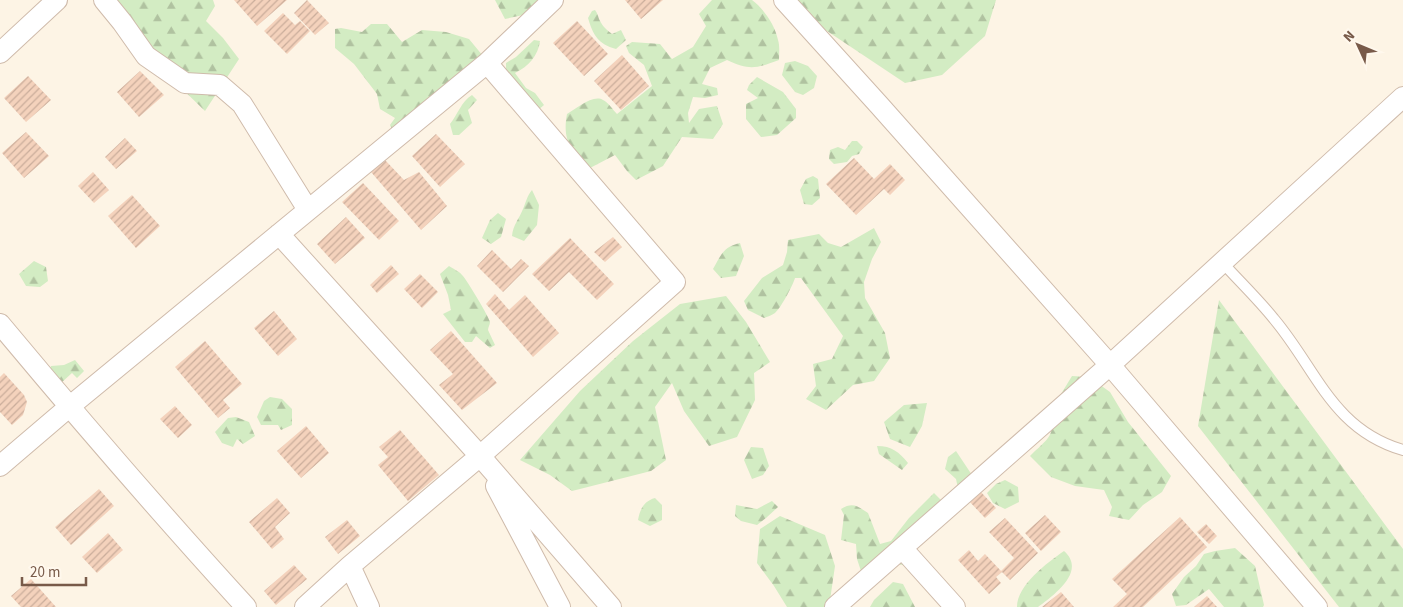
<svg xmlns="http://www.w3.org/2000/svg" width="1403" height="607" font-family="'Source Sans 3',sans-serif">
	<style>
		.forest { fill: url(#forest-firs) }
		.building { fill: url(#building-hatch) }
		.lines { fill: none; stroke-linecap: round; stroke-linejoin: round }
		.lane-casing { stroke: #cfbbab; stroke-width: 12 }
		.street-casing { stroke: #cfbbab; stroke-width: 22 }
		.lane { stroke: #fff; stroke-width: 10 }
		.street { stroke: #fff; stroke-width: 20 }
	</style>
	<defs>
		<pattern id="forest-firs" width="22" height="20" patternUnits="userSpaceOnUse" patternTransform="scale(1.25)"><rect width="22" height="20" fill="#d3ecc3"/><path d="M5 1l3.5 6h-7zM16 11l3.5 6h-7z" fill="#b0c2a0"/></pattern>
		<pattern id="building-hatch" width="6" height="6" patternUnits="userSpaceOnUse" patternTransform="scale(1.25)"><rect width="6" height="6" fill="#f4d2bc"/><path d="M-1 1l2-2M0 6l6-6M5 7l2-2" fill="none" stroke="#caad9b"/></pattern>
	</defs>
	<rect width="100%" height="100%" fill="#fdf4e5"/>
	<path class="forest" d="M114,0H213L215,6L206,21L223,38L239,59L205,111L173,80Z
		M495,0H541L523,15L505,19Z
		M712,0H752C764,9 775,25 778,40C780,46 779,54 779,60C757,68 750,71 727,60L710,68L702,84L717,88L718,95L705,98L693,97L688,113L689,123L699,109L717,106L723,124L713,139L682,137L663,166L636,180L627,171L615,155L590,168C571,151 562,141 567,114C576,109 593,94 603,100C608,102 613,110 617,114L652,86L644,65L629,53L626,46L632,42L660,44L672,59L693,47L706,26L699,14Z
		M795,0H996L985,36L942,75L905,83L809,19Z
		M595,10C598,14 598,17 600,21C603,27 607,30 612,34L621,30L626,40L616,49C598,44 593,35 588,18L592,11Z
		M371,24H387L402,42L422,30L446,32L469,39L483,56L445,92L428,98L430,108L394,134L390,125L395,118L380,109L377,94L354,64L335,48V29L341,28L362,32Z
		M534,40L540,41C538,56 529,66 515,73L526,88L535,93L544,105L537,111L506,71V63L516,57Z
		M795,61L808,66L817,76L814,88L803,95L795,92L782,75L785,63Z
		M757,77L783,92L796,109V118L777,135L761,137L746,119V104L758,98L747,90L749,85Z
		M472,95L477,100L468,110L472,123L459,135H453L450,124C458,114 461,102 472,95Z
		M852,141H857L863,147L859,154L852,156L847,162L834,164L829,159L830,150L838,147L845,150Z
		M813,176L818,179L820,198L812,205L804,204L800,190L806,179Z
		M532,190L539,205L537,225L524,241L512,236C513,225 519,219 523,209C526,202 527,196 532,190Z
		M498,213L506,219L501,237L491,244L482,238L490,220Z
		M874,228L881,242L872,259L864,282L865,298L885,333L890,358L874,381L853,385L826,410L806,399L816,386L813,364L832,359L843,336L801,278H795C793,285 781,308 775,313C772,315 767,317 764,318L748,310L744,301L762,278L783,265L787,252L788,240L819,234L828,243L841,247Z
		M740,243L744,256L736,276L721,278L713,269C721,255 723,247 740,243Z
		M34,261L46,267L48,281L40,287L26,286L19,274Z
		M449,266C453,269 459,271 462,275C466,278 490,319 490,322C490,325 488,327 488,330L495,345L490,348L476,336L472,342H465L443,314L451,310L448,295L440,274Z
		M726,296L746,322L770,362L754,373L755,400L737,437L709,446L684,411L672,383L655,407L666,460L651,471L572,491L550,475L520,460L580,391L633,341L680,304Z
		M1219,300L1403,549V607H1339L1198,426Z
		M75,360L84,371L77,378L72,373L61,383L49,374L51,366L64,365Z
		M1072,376L1089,377L1110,392L1128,422L1171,476L1162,492L1143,505L1129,520L1109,516L1112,507L1104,490L1075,486L1051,477L1030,456C1046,440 1057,436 1050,412Z
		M270,397L282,399L292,409V425L281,430L278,425H261L257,417L264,401Z
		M927,403L922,426L910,447L890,439L884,422L904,405Z
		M236,417L249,422L255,436L243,444L237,439L233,447L222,443L215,432L228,418Z
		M877,446C892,446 899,452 908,463L902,470L879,454Z
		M751,447L763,448L769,466L763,475L752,479L744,460Z
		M956,451L978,484L959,493L956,479L945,469L948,457Z
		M1005,480L1018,487L1019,502L1005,509L993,503L987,493L996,484Z
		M934,493L945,504L912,544L906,566L895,563L881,580H864L857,559L856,544L841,540L844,515L841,509C853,502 857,506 868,513L880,544L891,541L909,518Z
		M655,498L662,505V520L650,526L638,520C640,509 644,501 655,498Z
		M772,501L778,507L766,518L757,525L741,521L735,516L736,505L757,509Z
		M780,516L825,535L835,566L829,607H787L774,586L757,563L760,529Z
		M1235,548L1255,566L1264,605L1263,607H1224L1209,589L1186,605L1176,606L1172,594L1184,577L1196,566L1204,554L1215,551Z
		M1064,551C1087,571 1054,595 1038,607H1017C1017,585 1047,563 1064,551Z
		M893,582L903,584L915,607H870L874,600Z"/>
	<path class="building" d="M234,0H287L257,26Z
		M307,0L329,23L315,35L294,13Z
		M625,0H663L641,19Z
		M283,13L295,25L300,21L310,31L287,54L264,31Z
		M577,21L608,54L584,76L553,43Z
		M622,55L649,86L621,110L594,81Z
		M140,71L164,95L139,117L117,92Z
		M28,76L51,100L26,122L4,98Z
		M26,132L49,156L24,178L2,153Z
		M436,134L465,164L440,187L412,156Z
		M125,138L137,151L116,169L105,157Z
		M854,158L874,179L890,164L905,180L890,195L884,189L856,215L826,184Z
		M385,160L404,180L419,172L447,206L421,230L371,172Z
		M93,172L109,190L94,203L78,186Z
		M363,183L399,221L379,240L342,202Z
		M132,195L160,226L136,248L108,216Z
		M346,217L365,238L335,264L317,244Z
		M613,237L622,247L605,262L594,252Z
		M570,238L614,284L597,300L569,272L549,291L532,274Z
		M492,250L511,269L521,259L529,266L503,292L477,266Z
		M391,265L399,274L377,293L370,285Z
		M420,274L438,292L422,308L404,289Z
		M495,294L509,310L525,295L559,333L533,357L486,304Z
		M274,311L297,339L278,356L254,328Z
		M451,331L497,383L462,410L439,385L453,374L430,350Z
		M205,341L242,384L223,400L230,408L218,418L175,367Z
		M4,373L24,395L27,402L23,415L12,425L0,412V377Z
		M175,406L192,425L178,438L160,419Z
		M306,426L329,453L301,478L277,451Z
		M400,430L439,475L408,501L378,465L388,457L379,447Z
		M99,489L114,506L71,545L55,527Z
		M979,490L996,508L985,518L968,500Z
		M277,498L290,513L275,527L284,539L272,549L249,522Z
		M1045,515L1061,532L1041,551L1025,533Z
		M1180,517L1207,547L1143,607H1113L1127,594L1112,579Z
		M1005,518L1038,553L1010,580L1001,571L1014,558L989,532Z
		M347,520L360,536L338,554L325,537Z
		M1206,524L1217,536L1209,544L1197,532Z
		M108,533L123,550L97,573L82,557Z
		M969,550L978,561L985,554L1002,572L996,577L1001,583L989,594L958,560Z
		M294,565L307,579L276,605L264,591Z
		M31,579L56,607H21L11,596Z
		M1061,592L1074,607H1042Z
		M1207,596L1217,607H1194Z"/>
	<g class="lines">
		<defs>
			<path id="lane" d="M1222,262C1239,281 1258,299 1274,319C1317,370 1332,429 1403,450"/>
			<path id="street" d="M104,0L122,22L146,56L185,83L220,85L242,104L308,210
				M784,0L879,105L1110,365L1317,607
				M0,53L57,0
				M279,234L480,456L611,607
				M0,324C80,420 162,515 246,607
				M0,466L69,407L487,63L553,0
				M496,486L560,607
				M902,548L955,607
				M350,566L369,607
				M305,607L350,566L480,456L675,282L487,63
				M835,607L1110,365L1403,97"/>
		</defs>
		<use href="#lane" class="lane-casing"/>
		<use href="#street" class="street-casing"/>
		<use href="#lane" class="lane"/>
		<use href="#street" class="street"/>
	</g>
	<g transform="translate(1358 45) rotate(314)" stroke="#fff8ed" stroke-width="4" paint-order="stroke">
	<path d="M0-4L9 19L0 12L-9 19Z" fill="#785a49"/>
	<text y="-8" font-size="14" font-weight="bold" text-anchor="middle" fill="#785a49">N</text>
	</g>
	<path d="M22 577v8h64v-8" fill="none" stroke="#785a49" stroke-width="2.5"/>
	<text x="30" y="577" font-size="15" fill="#785a49" stroke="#fff8ed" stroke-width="4" paint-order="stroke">20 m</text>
</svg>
